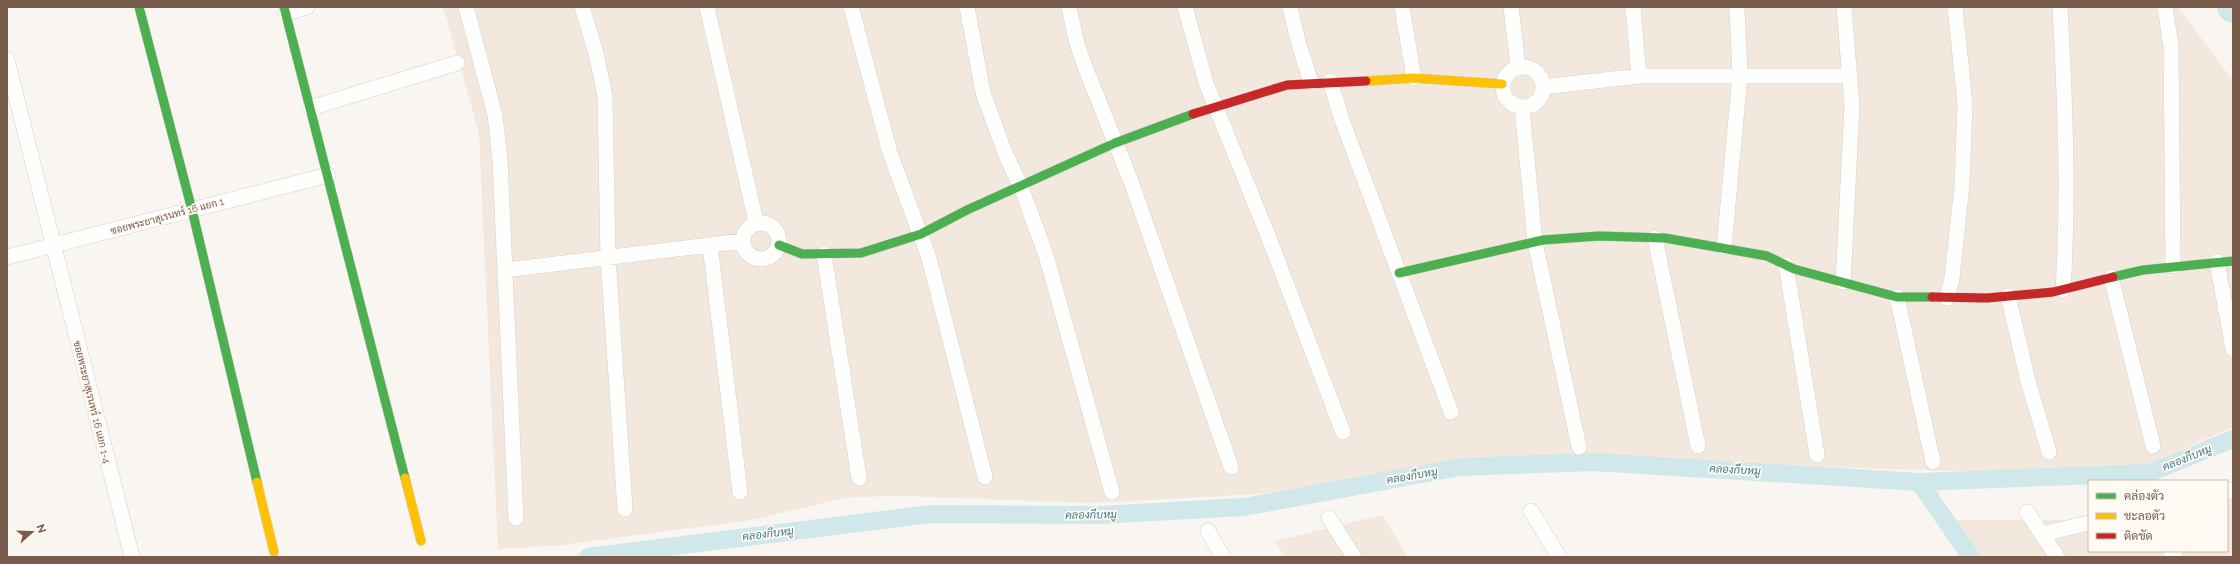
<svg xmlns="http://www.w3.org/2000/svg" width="2240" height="564" font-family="Raleway,Sarabun,sans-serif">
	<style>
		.residential { fill: #f2e8de }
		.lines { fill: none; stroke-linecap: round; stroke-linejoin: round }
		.canal { stroke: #d0e8ea; stroke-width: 18 }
		.river { stroke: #d0e8ea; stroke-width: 30 }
		.street-casing { stroke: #d7d1cb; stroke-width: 16 }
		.fast-casing { stroke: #d9d2cb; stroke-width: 10 }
		.slow-casing { stroke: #d9d2cb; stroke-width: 10 }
		.jam-casing { stroke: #d9d2cb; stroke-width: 10 }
		.street { stroke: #fefefd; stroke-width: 15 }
		.fast { stroke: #4caf50; stroke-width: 9 }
		.slow { stroke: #ffc107; stroke-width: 9 }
		.jam { stroke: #c62828; stroke-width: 9 }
		.labels { text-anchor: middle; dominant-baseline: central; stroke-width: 3.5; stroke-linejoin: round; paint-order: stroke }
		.street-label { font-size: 10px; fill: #7a5c4d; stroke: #fffaf3 }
		.water-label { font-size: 11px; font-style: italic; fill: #437c86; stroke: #fffaf3 }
	</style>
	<rect width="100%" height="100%" fill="#f9f5f0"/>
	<path class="residential" d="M443,7H2178L2233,81V427L2143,466L2030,473L1509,458L1260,494L1093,503L903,496L849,497L751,520L562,545L498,549L479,133Z
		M2233,489V557H1968L1943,520H2089V551H2227V491Z
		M1382,515L1408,557H1285L1275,541Z"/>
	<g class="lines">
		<path class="canal" d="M1919,482L1971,557
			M588,557L930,514L1100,515L1244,507L1460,467L1593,462L1919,482L2149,473L2233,439"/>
		<path class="river" d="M2232,7L2233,8"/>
		<defs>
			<path id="street" d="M466,7L495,115L500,160L516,518
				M582,7L596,53L605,96L608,257L625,509
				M707,7L756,222
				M851,7L890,153L929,258L985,477
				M967,7L983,93L1005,153L1021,187L1046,255L1112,492
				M1069,7L1077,44L1087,72L1132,184L1231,467
				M1185,7L1206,83L1267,233L1343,432
				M1290,7L1299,45L1311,82
				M1402,7L1414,78
				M1511,7L1518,67
				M1633,7L1639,76
				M2060,7C2065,101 2069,195 2063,290
				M2165,7L2171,46L2173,266
				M286,13L307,7
				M7,60L132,557
				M1503 87a20 20 0 1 1 40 0a20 20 0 1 1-40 0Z
				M1330,81L1342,120L1451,412
				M1543,87L1639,76H1850
				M310,108L457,63
				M1522,108L1535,242L1579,447
				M743 241a18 18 0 1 1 36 0a18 18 0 1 1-36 0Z
				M1655,238L1698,446
				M710,245L740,492
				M1724,247L1740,76L1737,7
				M824,254L859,478
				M7,257L328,175
				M2217,262L2233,349
				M1786,265L1817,455
				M506,270L742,241
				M2111,277L2153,446
				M1843,282L1852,106L1844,7
				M2008,296L2028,381L2049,452
				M1897,297L1933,462
				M1947,298L1952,278L1962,185L1965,103L1955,7
				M2227,492L2233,490
				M1531,511L1559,557
				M2027,512L2057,557
				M1329,518L1354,557
				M1208,531L1223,557
				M2042,534L2089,523
				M2171,551L2175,557"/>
			<path id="fast" d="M139,7L192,210L257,482
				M284,7L405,478
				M779,245L802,254L861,253L921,234L967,210L1115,143L1193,114
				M1399,273L1543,240L1599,236L1665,238L1767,256L1794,269L1897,297H1932
				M2113,277L2143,270L2233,261"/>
			<path id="slow" d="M1366,81L1414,78L1502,84
				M405,478L421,541
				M257,482L274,552"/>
			<path id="jam" d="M1193,114L1287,85L1366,81
				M1932,297L1987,298L2053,292L2113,277"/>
		</defs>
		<use href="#street" class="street-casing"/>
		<use href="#fast" class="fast-casing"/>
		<use href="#slow" class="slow-casing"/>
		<use href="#jam" class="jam-casing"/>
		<use href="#street" class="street"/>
		<use href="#fast" class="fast"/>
		<use href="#slow" class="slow"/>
		<use href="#jam" class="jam"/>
	</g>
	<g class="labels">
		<g class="street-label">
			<text transform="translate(167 216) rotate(-15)">ซอยพระยาสุเรนทร์ 16 แยก 1</text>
			<text transform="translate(92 402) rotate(76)">ซอยพระยาสุเรนทร์ 16 แยก 1-4</text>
		</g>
		<g class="water-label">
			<text transform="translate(2187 458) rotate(-22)">คลองกีบหมู</text>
			<text transform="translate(1735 470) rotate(3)">คลองกีบหมู</text>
			<text transform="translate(1412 476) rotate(-10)">คลองกีบหมู</text>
			<text transform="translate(1091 515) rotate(-1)">คลองกีบหมู</text>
			<text transform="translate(768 534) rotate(-7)">คลองกีบหมู</text>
		</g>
	</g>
	<rect width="2240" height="564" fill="none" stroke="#7a5c4d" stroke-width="16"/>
	<rect x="2088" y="480" width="140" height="72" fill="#fffaf3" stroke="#cabbb1"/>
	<rect x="2096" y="493" width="20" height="6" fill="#4caf50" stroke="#cabbb1"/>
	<text x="2124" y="500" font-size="12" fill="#7a5c4d">คล่องตัว</text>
	<rect x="2096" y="513" width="20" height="6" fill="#ffc107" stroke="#cabbb1"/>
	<text x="2124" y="520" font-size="12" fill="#7a5c4d">ชะลอตัว</text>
	<rect x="2096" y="533" width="20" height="6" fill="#c62828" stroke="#cabbb1"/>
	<text x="2124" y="540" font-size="12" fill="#7a5c4d">ติดขัด</text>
	<g transform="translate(32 532) rotate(70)" stroke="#fffaf3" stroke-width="3" paint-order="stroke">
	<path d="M0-3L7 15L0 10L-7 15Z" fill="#7a5c4d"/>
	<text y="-6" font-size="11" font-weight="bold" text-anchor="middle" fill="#7a5c4d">N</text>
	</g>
</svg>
